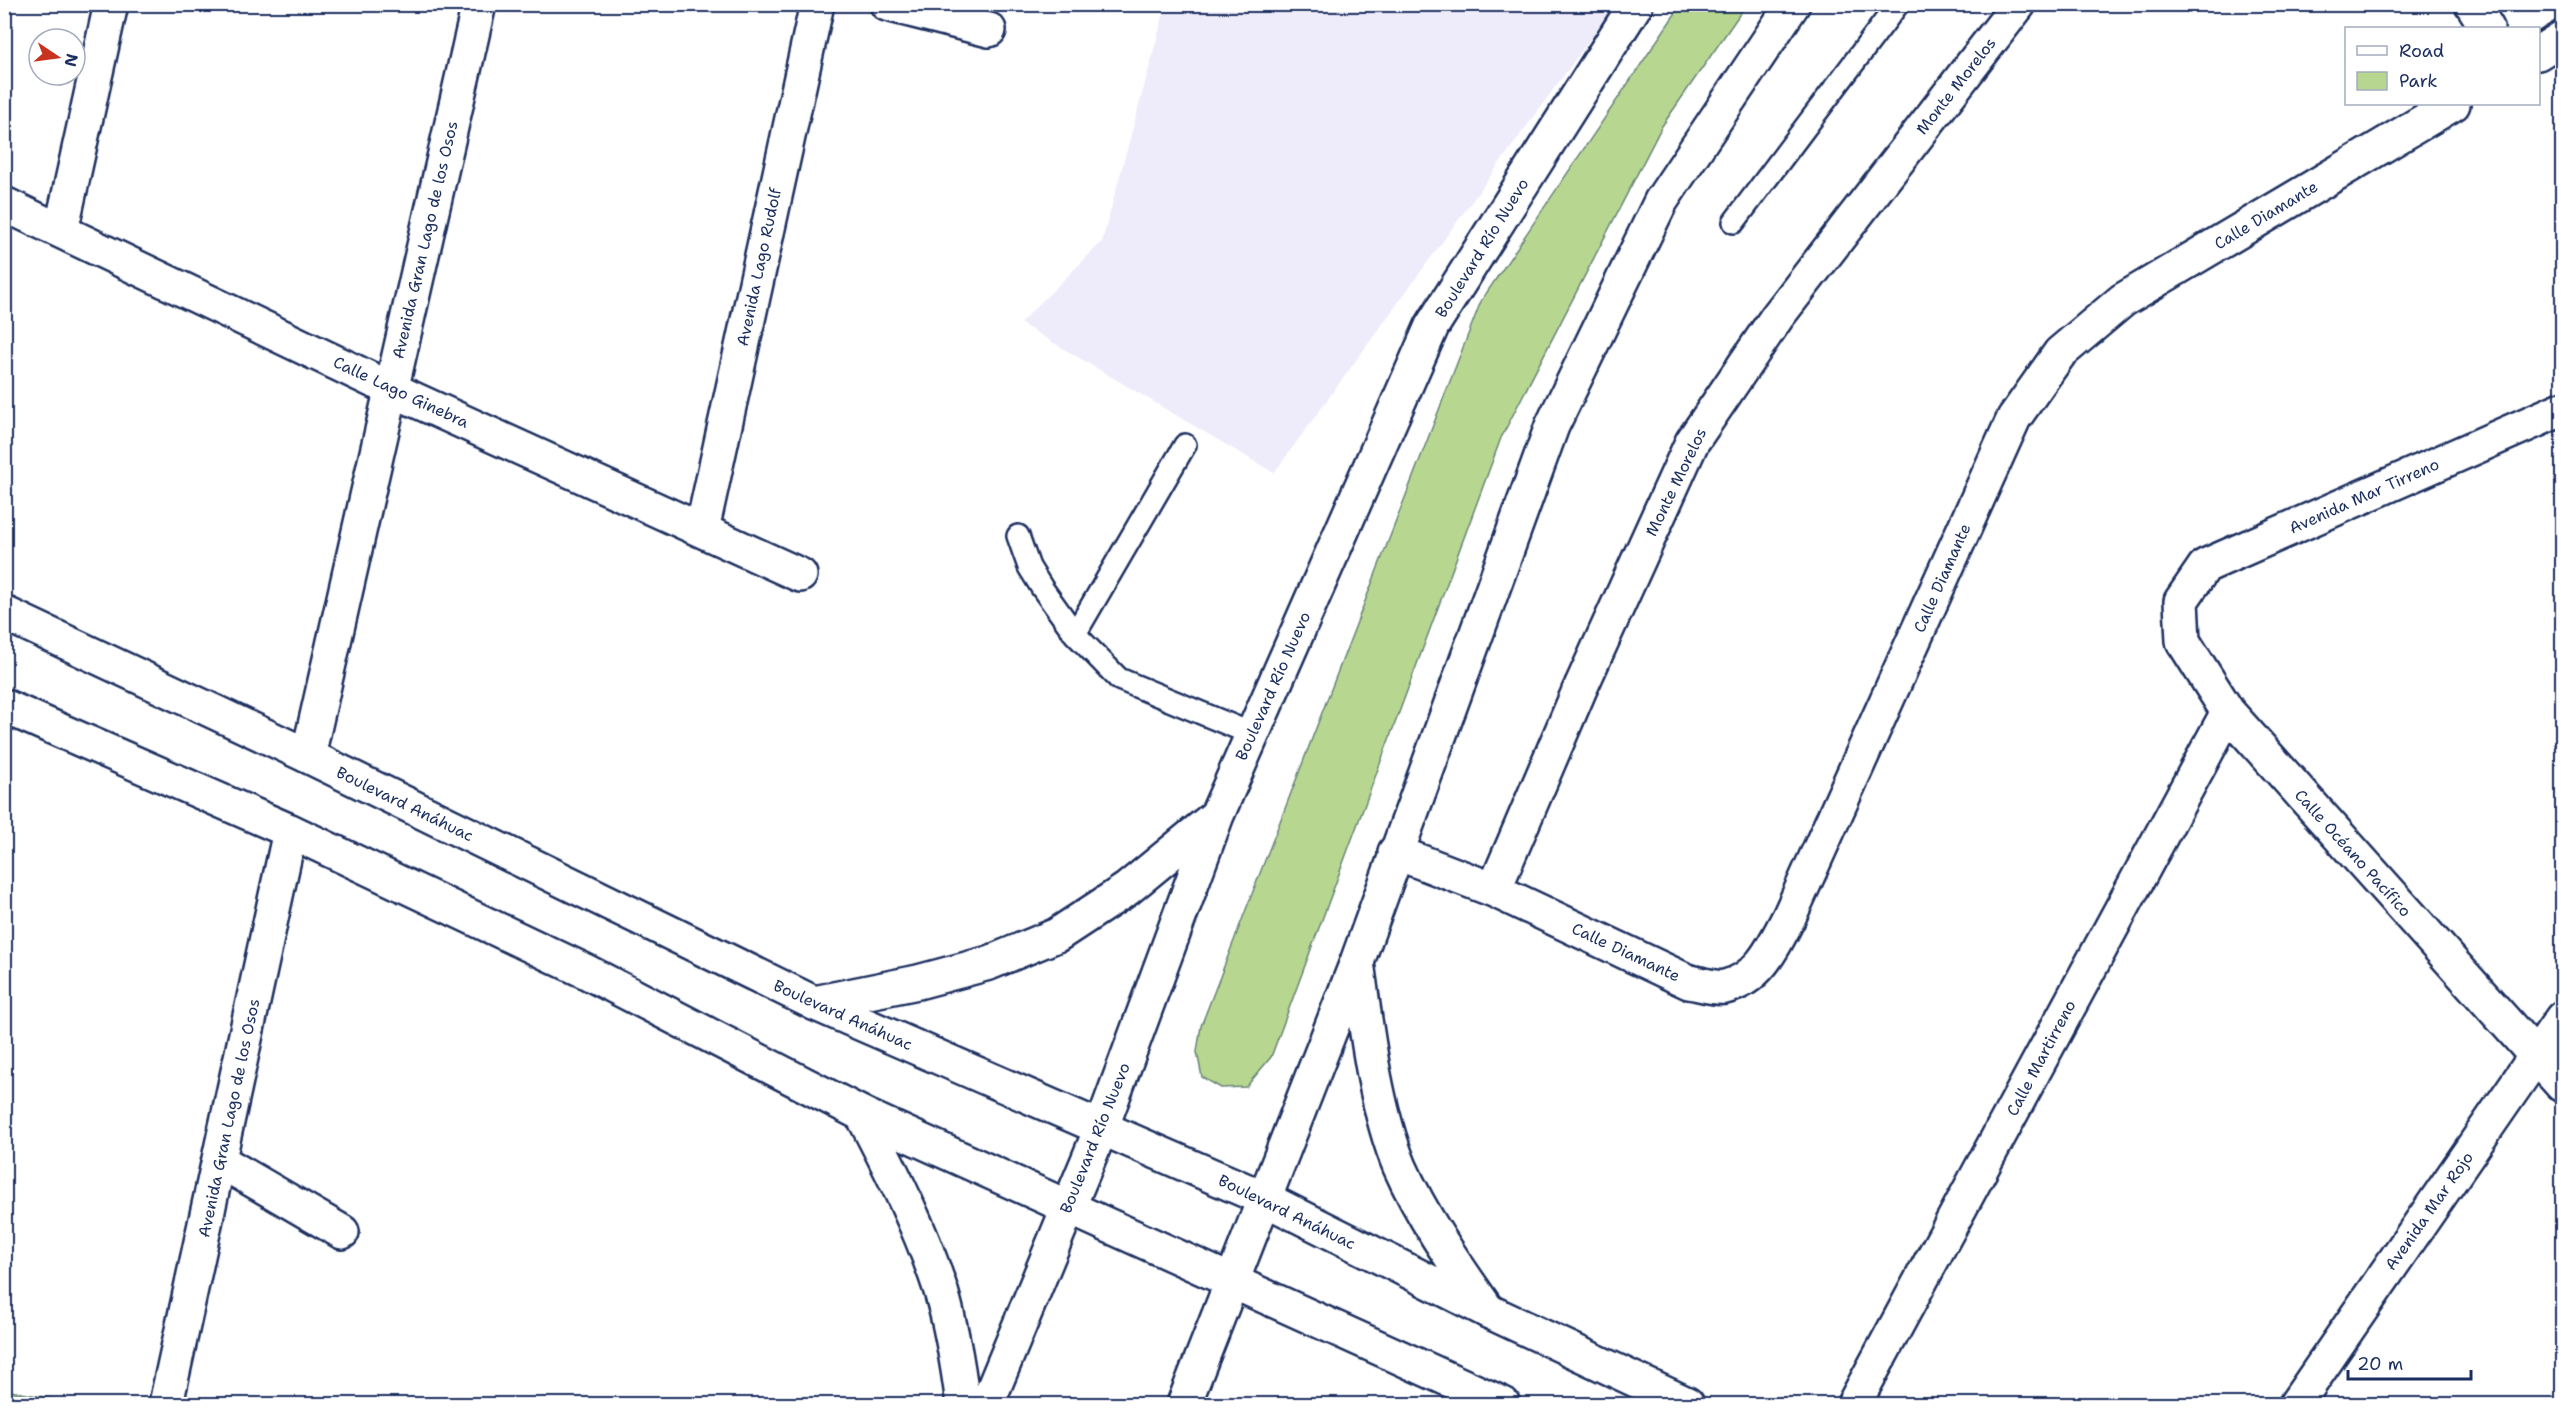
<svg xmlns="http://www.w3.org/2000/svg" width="2567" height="1409" font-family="'Shantell Sans',sans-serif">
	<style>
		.built { fill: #eeecfb }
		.green { fill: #b7d791; stroke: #698378; stroke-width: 1.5 }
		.park { fill: url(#park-crowns); stroke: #698378; stroke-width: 1.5 }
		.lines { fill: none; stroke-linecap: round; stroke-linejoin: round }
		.lane-casing { stroke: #1b2f5e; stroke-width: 26 }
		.street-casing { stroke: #1b2f5e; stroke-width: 38 }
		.secondary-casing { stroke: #1b2f5e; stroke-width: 38 }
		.highway-casing { stroke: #1b2f5e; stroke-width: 38 }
		.lane { stroke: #fff; stroke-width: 21 }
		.street { stroke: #fff; stroke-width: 33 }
		.secondary { stroke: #fff; stroke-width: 33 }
		.highway { stroke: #fff; stroke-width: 33 }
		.labels { text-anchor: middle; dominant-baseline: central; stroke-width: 4.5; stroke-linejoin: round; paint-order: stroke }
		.street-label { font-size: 16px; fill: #1b2f5e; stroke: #fff }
	</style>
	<defs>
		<pattern id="park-crowns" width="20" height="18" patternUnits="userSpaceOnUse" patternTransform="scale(1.5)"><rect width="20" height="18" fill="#b7d791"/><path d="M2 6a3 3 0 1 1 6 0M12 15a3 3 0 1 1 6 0" fill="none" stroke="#9db97f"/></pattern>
	</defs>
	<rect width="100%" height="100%" fill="#fff"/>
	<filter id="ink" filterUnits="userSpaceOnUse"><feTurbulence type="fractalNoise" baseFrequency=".0167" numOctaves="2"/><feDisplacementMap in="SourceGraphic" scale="12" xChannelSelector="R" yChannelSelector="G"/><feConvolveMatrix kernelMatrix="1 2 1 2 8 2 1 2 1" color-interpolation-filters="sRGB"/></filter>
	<g filter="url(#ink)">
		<path class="built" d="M1166,5H1615L1274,473L1020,323L1102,242Z"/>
		<path class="green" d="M1681,5H1746L1662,126L1501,438L1271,1057L1246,1087L1221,1088L1202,1077L1197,1052L1201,1026L1481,301Z"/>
		<path class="park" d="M4,1390H5L81,1404H5Z"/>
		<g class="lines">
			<defs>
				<path id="lane" d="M1734,222L1898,4
					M1018,536L1029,567L1042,588L1075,634L1119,679L1252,734
					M1075,634L1185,445"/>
				<path id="street" d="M887,4L989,30
					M2472,4L2487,28
					M2538,53L2562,38
					M4,204L391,389L800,575
					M61,231L111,4
					M2562,409L2205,566L2181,601L2183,641L2228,712L2562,1085
					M702,530L817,4
					M308,756L479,4
					M1395,852L1494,890L1579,691L1692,442L1777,317L2019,4
					M1494,890L1689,982C1699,983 1715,989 1725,987C1760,979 1774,945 1789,917L2014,418L2060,353L2123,300L2453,104
					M220,1161L342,1232
					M166,1404L290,831
					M1854,1404L2228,712
					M2296,1404L2562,1018"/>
				<path id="secondary" d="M4,613L308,756L814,1003L1263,1198L1488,1311L1687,1404
					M4,706L290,831L585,971L862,1114L1503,1404"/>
				<path id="highway" d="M1357,962C1366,1027 1375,1107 1400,1167C1423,1219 1456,1265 1488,1311
					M814,1003L918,982L989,963L1057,935L1127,889L1216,816
					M862,1114C892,1171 921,1229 941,1291C952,1328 958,1366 963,1404
					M987,1404L1101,1129L1217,815L1432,326L1636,4
					M1184,1404L1357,962L1552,426L1661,201L1793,4"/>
			</defs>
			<use href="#lane" class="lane-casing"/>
			<use href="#street" class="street-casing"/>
			<use href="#secondary" class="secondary-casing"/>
			<use href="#highway" class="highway-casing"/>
			<use href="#lane" class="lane"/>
			<use href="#street" class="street"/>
			<use href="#secondary" class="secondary"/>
			<use href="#highway" class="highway"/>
		</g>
	</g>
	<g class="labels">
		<g class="street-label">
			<text transform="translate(1956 86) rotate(-52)">Monte Morelos</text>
			<text transform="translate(2266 215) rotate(-31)">Calle Diamante</text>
			<text transform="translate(425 240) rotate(-77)">Avenida Gran Lago de los Osos</text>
			<text transform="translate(1482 248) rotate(-58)">Boulevard Río Nuevo</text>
			<text transform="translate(759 267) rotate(-78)">Avenida Lago Rudolf</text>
			<text transform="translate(401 392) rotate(25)">Calle Lago Ginebra</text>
			<text transform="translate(1676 482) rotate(-64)">Monte Morelos</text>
			<text transform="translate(2364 496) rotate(-24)">Avenida Mar Tirreno</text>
			<text transform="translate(1942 578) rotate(-66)">Calle Diamante</text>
			<text transform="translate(1273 686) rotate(-66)">Boulevard Río Nuevo</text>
			<text transform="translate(405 804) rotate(26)">Boulevard Anáhuac</text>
			<text transform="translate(2353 853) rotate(48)">Calle Océano Pacífico</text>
			<text transform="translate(1626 952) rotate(25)">Calle Diamante</text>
			<text transform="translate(843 1015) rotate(24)">Boulevard Anáhuac</text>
			<text transform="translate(2041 1058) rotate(-62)">Calle Martirreno</text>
			<text transform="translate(229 1118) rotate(-78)">Avenida Gran Lago de los Osos</text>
			<text transform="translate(1095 1138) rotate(-68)">Boulevard Río Nuevo</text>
			<text transform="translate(2429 1211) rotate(-55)">Avenida Mar Rojo</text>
			<text transform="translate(1287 1212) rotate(26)">Boulevard Anáhuac</text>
		</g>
	</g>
	<rect width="2567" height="1409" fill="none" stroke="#fff" stroke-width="24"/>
	<rect x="12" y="12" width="2543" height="1385" fill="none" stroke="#1b2f5e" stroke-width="2" filter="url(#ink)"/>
	<rect x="2345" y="27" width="195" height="78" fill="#ffffff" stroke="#a4acbf" stroke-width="1.5"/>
	<rect x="2357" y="46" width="30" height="9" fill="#ffffff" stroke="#a4acbf" stroke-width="1.5"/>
	<text x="2399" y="57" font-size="18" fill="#1b2f5e">Road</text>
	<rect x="2357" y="72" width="30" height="18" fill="#b7d791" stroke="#a4acbf" stroke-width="1.5"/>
	<text x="2399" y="87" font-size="18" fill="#1b2f5e">Park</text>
	<g transform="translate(57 57) rotate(103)"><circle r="28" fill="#ffffff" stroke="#a4acbf" stroke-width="1.5"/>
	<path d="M0-4.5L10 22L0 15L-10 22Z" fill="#c8321e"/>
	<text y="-9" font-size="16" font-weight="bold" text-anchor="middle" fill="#1b2f5e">N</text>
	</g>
	<path d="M2348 1370v9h123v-9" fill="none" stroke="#1b2f5e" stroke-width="3"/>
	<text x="2357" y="1370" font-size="18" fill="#1b2f5e" stroke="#ffffff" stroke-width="4.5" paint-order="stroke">20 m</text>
</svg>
